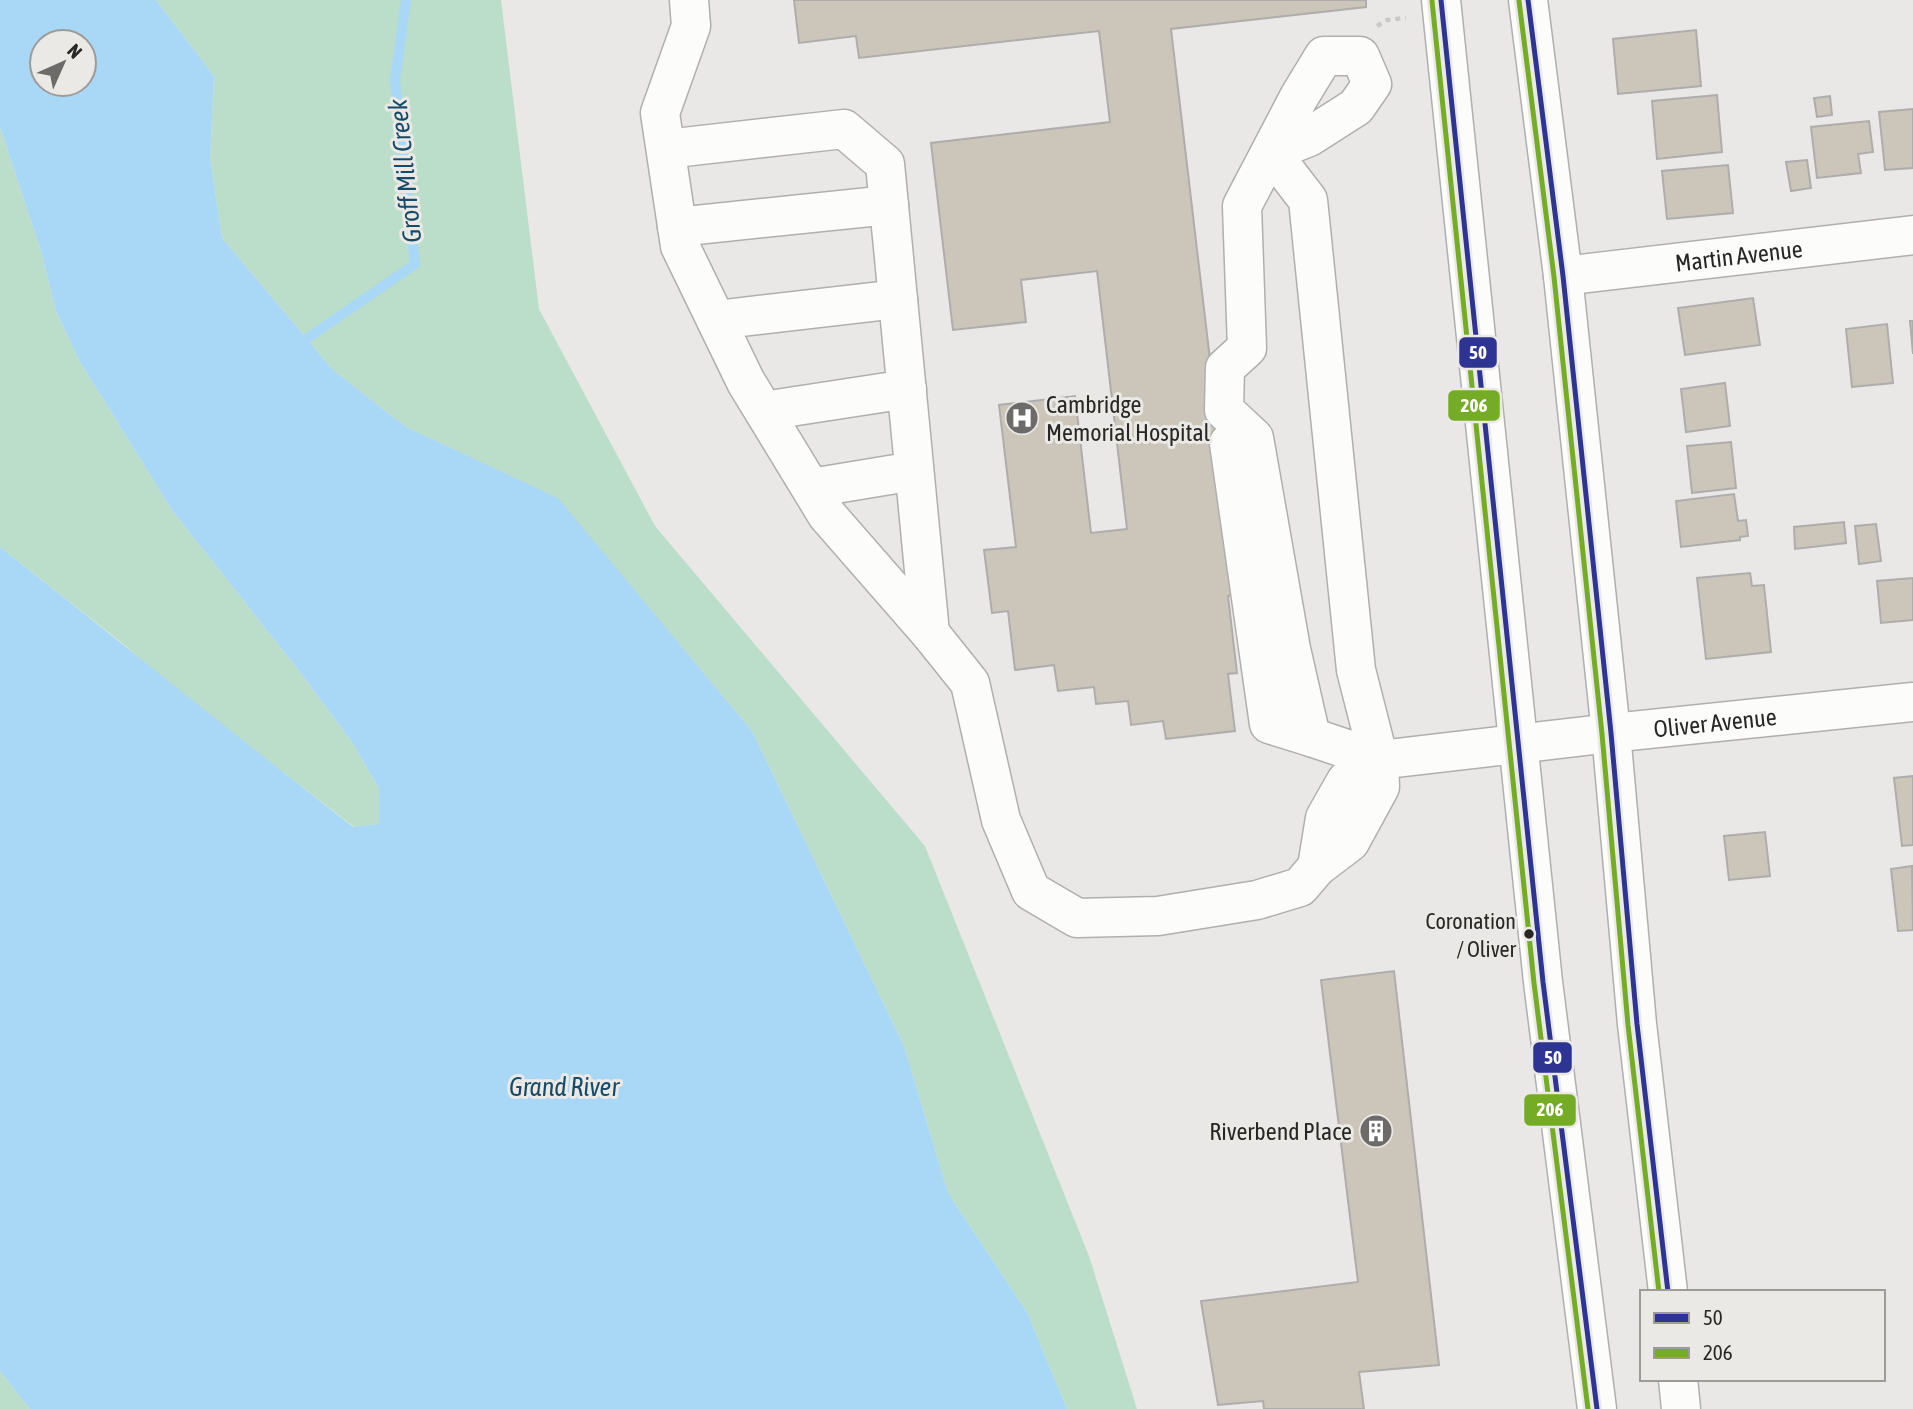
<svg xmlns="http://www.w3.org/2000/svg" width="1913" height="1409" font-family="'Asap Condensed',sans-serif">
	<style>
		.green { fill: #bbdecb }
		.water { fill: #a9d7f6; fill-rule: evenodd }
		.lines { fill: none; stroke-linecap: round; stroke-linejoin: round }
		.stream { stroke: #a9d7f6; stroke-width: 10 }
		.building { fill: #cbc6b9; stroke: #aeadac; stroke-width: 2 }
		.minor-casing { stroke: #b0afae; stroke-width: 41 }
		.major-casing { stroke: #b0afae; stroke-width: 41 }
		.path { stroke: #c9c9c8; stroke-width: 4.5; stroke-dasharray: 5 5; stroke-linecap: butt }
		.minor { stroke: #fcfcfb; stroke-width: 38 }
		.major { stroke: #fcfcfb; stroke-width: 38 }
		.bus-1-casing { stroke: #eae9e6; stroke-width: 10 }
		.bus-2-casing { stroke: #eae9e6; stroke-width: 10 }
		.bus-1 { stroke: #2e3491; stroke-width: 5 }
		.bus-2 { stroke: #74ad25; stroke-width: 5 }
		.bus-dot { fill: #282726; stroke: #eae9e6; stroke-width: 2.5 }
		.labels { text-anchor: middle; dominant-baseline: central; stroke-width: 6; stroke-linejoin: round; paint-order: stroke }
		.bus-label { font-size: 22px; fill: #282726; stroke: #eae9e6; text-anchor: end }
		.street-label { font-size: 24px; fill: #282726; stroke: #eae9e6 }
		.poi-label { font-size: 24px; fill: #282726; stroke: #eae9e6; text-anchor: start }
		.water-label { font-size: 26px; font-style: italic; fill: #174b68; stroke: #eae9e6 }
		.line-badge { stroke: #eae9e6; stroke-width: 2.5 }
		.badge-label { font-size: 19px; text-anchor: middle; font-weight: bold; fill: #fff }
	</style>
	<rect width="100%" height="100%" fill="#e9e8e7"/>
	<path class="green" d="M156,0H501L539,309L655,526L925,846L1089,1256L1137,1409H1067L1027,1312L948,1193L904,1046L752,731L558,499L406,427L333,370L222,238L210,158L214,76Z
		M0,127L42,254L56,311L79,360L172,510L297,668L352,742L379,788V824L354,827L177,690L122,643L0,547Z
		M0,1371L30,1409H0Z"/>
	<path class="water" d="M0,0H156L214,76L210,158L222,238L333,370L406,427L558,498L752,731L904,1046L948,1193L1027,1312L1067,1409H30L0,1371V547C118,640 235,735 353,827L379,824V788L352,742L297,668L172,510L79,360L56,311L42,254L0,127ZM42,42H84V84H42Z"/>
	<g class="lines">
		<path class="stream" d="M296,346L415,264L395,80L406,0"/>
	</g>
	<path class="building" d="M794,0H1366V7L1171,29L1231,538L1272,591L1228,596L1237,673L1228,674L1235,731L1166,739L1163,721L1131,725L1128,701L1096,704L1094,687L1058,691L1054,665L1015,670L1008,611L992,613L984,550L1016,547L999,405L1075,396L1091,533L1127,529L1097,271L1021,280L1026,322L953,330L931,143L1110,122L1099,31L859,58L856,36L799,43Z
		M1696,30L1701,86L1618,94L1613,39Z
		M1717,95L1722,152L1657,159L1652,101Z
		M1830,96L1832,115L1817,117L1814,98Z
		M1913,109V168L1885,170L1879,112Z
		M1869,121L1873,152L1858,154L1861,173L1817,178L1811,127Z
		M1807,160L1811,188L1791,191L1786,162Z
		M1728,165L1733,213L1667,219L1662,171Z
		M1753,298L1760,345L1685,355L1678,308Z
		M1910,321H1913V354Z
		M1887,324L1893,383L1852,387L1846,329Z
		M1725,383L1730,426L1686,432L1681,389Z
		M1731,442L1736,488L1692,493L1687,446Z
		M1734,494L1738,521L1746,520L1748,536L1740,537V540L1681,547L1676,501Z
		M1844,522L1846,543L1795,549L1794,527Z
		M1876,524L1881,561L1859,564L1855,526Z
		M1750,573L1752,586L1764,585L1771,652L1706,659L1697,578Z
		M1913,578V620L1881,623L1877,581Z
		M1913,776V845L1902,846L1894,778Z
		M1765,832L1770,876L1729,880L1724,836Z
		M1912,866L1913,930L1898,931L1891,869Z
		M1394,971L1439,1365L1359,1372L1364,1409H1264L1263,1401L1218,1405L1201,1301L1358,1282L1321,980Z"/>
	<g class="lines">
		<defs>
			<g id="minor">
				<path id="s1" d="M689,0L691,26L660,113L680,246L746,382L827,515L930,633L970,683L1001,820L1031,891L1077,918L1158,916L1257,900L1300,887L1317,867L1350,842L1380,787L1379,760L1611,733L1913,702"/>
				<path d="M666,149L844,129L885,164L930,633"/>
				<path d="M677,227L889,205"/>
				<path id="s2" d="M1563,276L1913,235"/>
				<path d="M716,320L898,299"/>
				<path d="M764,411L907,389"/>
				<path d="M1229,443L1269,724L1311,737"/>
				<path d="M811,488L914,471"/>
				<path d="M1317,867L1325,818L1346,781L1349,778L1379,760L1356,670L1308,200L1271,152L1309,137L1356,107L1372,84L1360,56H1324L1299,97L1242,206L1247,348L1225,368L1224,410L1254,438L1291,649L1311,737L1379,760"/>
			</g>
			<path id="major" d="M1441,0L1543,982L1597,1409
				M1528,0L1563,276L1611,733L1637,1024L1668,1292
				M1678,1379L1681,1409"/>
		</defs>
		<use href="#minor" class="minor-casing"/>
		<use href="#major" class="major-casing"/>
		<path class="path" d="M1377,26L1387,20L1406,18"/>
		<use href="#minor" class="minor"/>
		<use href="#major" class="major"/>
		<defs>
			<path id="bus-1" d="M1441,0L1543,982L1597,1409
				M1528,0L1563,276L1611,733L1637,1024L1668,1292"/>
			<path id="bus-2" d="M1432,1L1534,983L1588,1409
				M1519,1L1554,277L1602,734L1628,1025L1659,1292"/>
		</defs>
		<use href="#bus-1" class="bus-1-casing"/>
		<use href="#bus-2" class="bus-2-casing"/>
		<use href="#bus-1" class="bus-1"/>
		<use href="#bus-2" class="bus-2"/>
	</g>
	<defs>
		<symbol id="hospital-disc" viewBox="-11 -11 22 22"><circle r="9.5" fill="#6c6b6a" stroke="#eae9e6"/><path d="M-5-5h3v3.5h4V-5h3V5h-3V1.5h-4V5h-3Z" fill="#fff"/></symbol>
		<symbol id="building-disc" viewBox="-11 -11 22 22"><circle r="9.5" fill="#6c6b6a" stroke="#eae9e6"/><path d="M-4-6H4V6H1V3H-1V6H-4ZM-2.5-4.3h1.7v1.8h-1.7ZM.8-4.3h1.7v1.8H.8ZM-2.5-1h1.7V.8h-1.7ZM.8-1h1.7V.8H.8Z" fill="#fff"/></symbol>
	</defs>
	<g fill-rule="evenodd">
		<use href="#hospital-disc" x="1003" y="399" width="38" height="38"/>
		<use href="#building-disc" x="1357" y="1112" width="38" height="38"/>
	</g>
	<circle class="bus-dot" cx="1529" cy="934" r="6"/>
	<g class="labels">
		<g class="bus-label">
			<text x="1516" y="921">Coronation<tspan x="1516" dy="28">/ Oliver</tspan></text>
		</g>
		<g class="street-label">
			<text stroke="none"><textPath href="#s2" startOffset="177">Martin Avenue</textPath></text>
			<text stroke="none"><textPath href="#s1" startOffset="1773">Oliver Avenue</textPath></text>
		</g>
		<g class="poi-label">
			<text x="1046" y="404">Cambridge<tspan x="1046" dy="28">Memorial Hospital</tspan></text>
			<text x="1352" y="1131" text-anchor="end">Riverbend Place</text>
		</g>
		<g class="water-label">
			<text transform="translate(405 171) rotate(-96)">Groff Mill Creek</text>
			<text x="564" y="1087">Grand River</text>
		</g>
	</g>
	<g class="line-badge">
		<rect x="1458" y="336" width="40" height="33" rx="7" fill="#2e3491"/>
		<rect x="1447" y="389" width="54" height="33" rx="7" fill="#74ad25"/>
		<rect x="1532" y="1041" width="41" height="33" rx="7" fill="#2e3491"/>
		<rect x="1523" y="1093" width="54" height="34" rx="7" fill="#74ad25"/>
	</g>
	<g class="badge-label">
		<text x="1478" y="359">50</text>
		<text x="1474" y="412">206</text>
		<text x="1553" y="1064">50</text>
		<text x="1550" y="1116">206</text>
	</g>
	<rect x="1640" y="1290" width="245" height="91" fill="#eae9e6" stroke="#9c9b99" stroke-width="2"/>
	<rect x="1654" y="1313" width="35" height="10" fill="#2e3491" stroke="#9c9b99" stroke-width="2"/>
	<text x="1703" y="1325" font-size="21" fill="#282726">50</text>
	<rect x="1654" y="1348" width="35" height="10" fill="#74ad25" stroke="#9c9b99" stroke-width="2"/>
	<text x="1703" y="1360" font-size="21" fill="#282726">206</text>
	<g transform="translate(63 63) rotate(45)"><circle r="33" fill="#eae9e6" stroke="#9c9b99" stroke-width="2"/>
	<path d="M0-5L12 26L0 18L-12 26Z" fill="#6c6b6a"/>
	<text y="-10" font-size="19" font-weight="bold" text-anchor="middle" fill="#282726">N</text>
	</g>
</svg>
